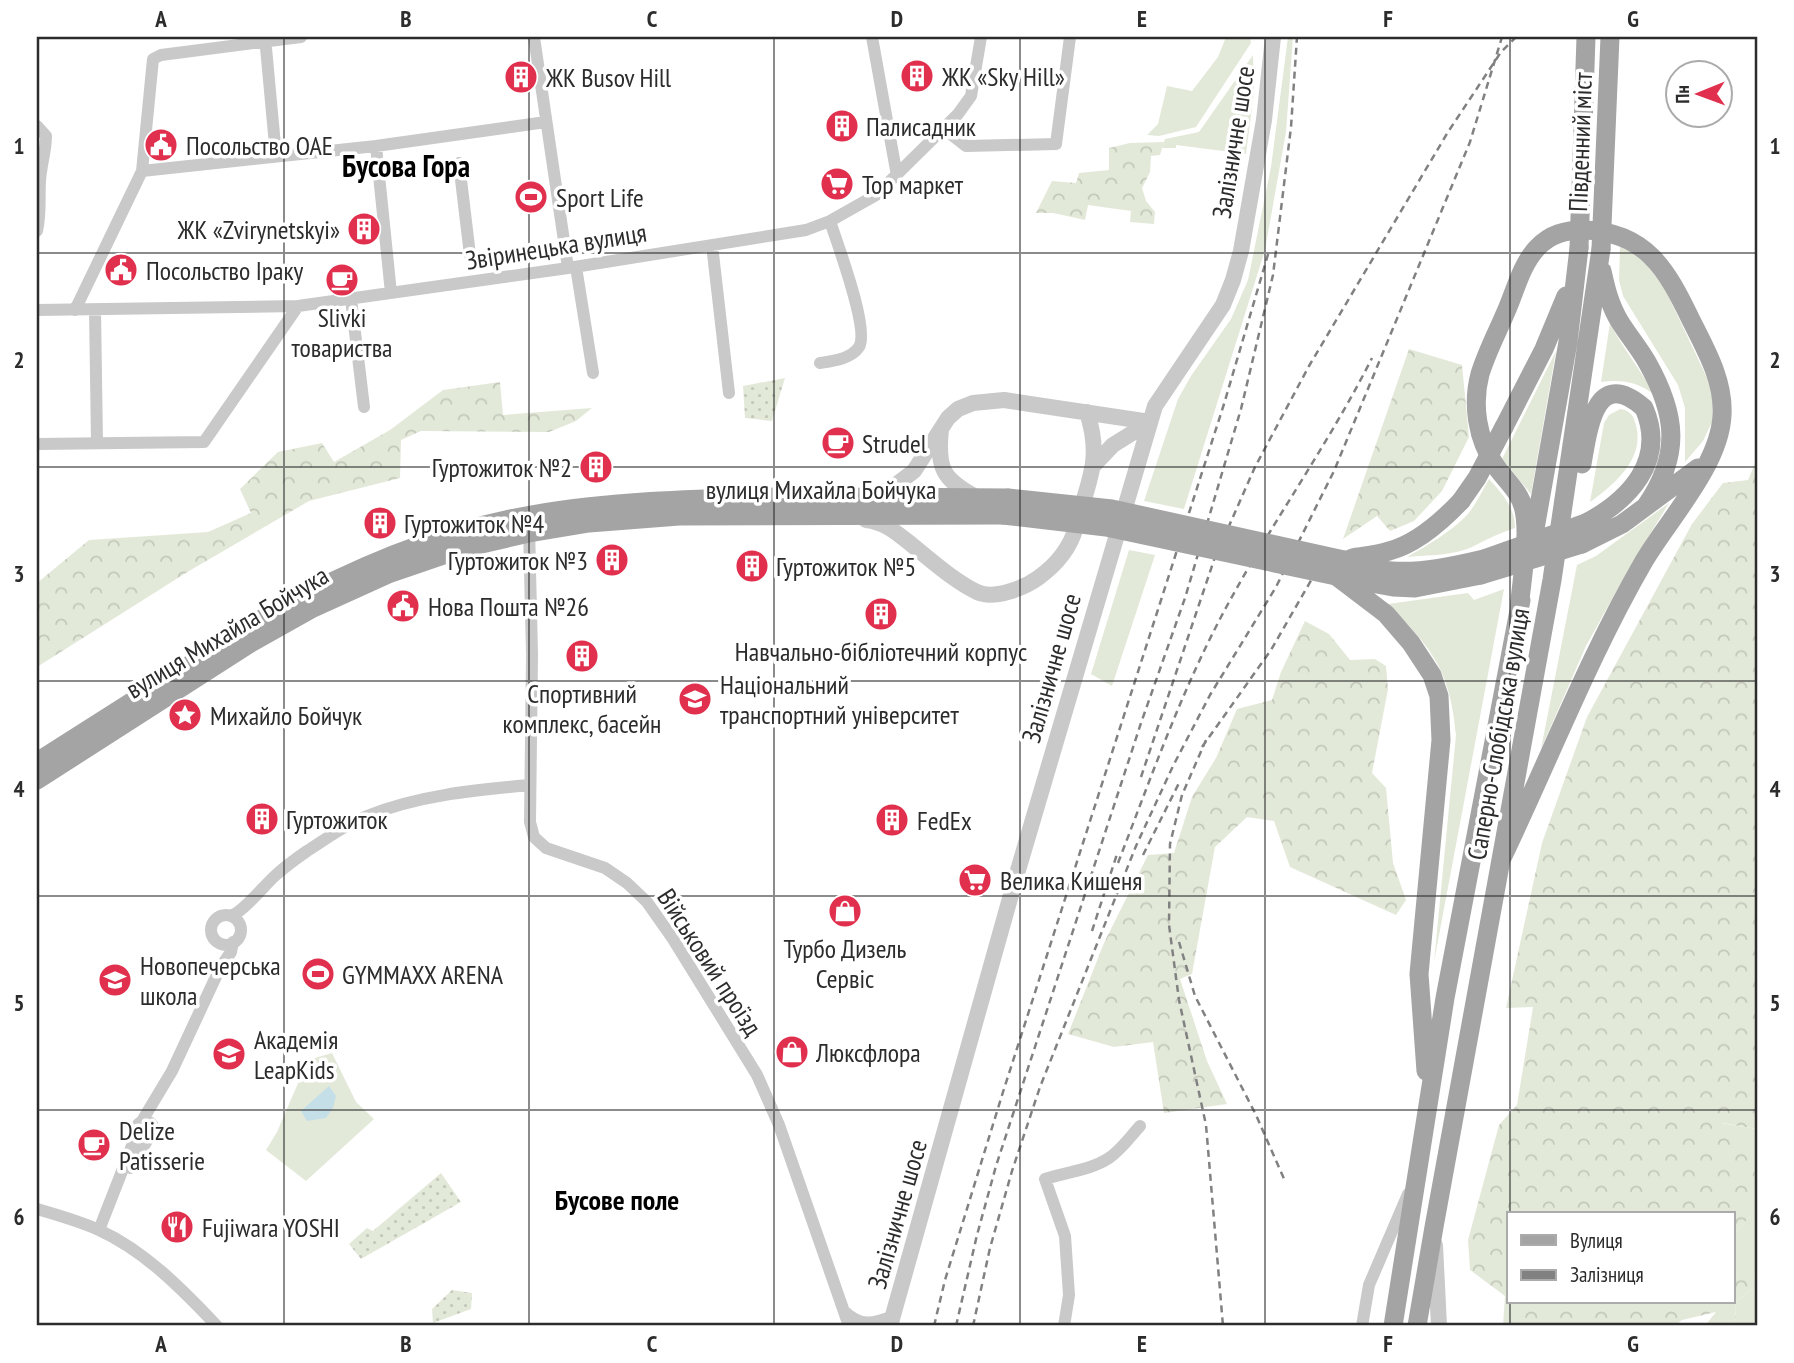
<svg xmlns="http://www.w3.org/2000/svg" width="1794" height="1363" font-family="'PT Sans Narrow',sans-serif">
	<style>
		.grass { fill: #e3e9d9 }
		.forest { fill: url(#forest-crowns) }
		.park { fill: url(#park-dots) }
		.water { fill: #c5dfe9 }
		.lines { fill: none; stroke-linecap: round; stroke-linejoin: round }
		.minor { stroke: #c9c9c9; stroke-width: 12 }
		.tertiary { stroke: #c9c9c9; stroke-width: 16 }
		.primary { stroke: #a4a4a4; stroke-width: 19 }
		.rail { stroke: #818181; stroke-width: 2.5; stroke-dasharray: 7 5; stroke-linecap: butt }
		.primary-bridge { stroke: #a4a4a4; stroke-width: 19 }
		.grid { fill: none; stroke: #2c2c2c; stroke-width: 2; stroke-opacity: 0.55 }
		.labels { text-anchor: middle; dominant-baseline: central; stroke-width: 7; stroke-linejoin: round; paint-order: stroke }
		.poi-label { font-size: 26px; fill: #2c2c2c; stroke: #fff; text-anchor: start }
		.street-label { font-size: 26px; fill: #2c2c2c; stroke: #fff }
		.neighbourhood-label { font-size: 28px; font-weight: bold; fill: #000; stroke: #fff }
		.quarter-label { font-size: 30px; font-weight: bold; fill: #000; stroke: #fff }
		.neatline { fill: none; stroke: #2c2c2c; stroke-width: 2.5 }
		.grid-label { font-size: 23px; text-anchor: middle; font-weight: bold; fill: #2c2c2c }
	</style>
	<defs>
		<pattern id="forest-crowns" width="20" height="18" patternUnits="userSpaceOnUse" patternTransform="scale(1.75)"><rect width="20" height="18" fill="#e3e9d9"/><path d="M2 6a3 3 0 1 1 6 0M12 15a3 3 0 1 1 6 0" fill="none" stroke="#c3c8ba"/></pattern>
		<pattern id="park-dots" width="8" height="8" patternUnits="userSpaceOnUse" patternTransform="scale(1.75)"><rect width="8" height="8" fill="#e3e9d9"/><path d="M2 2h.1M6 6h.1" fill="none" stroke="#c3c8ba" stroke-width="1.8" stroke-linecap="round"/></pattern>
	</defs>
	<rect width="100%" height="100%" fill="#fff"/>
	<path class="grass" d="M1226,37H1250L1251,43L1196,127L1159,136L1147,135L1158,124L1167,86L1192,91L1218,57Z
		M1288,37H1293L1286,132L1265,250L1184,509L1144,501L1178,399L1191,376L1231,319L1248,280L1271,167Z
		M1253,55L1254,92L1246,154L1176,145V148H1162L1165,139L1199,132Z
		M1620,247L1640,256L1665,289L1708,380L1713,400L1712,422L1703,441L1685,462V408L1678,385L1623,296L1619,280Z
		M1610,323C1622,347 1640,369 1654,394C1637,382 1622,379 1601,382Z
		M1556,351L1531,494L1502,459Z
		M1620,409C1628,410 1633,414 1635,422C1647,457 1615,484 1590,502L1604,423L1609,415Z
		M1489,479C1502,493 1515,508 1515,528C1500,533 1487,539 1474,546C1454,556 1428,555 1407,557C1428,545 1451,532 1468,514C1476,504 1482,491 1489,479Z
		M1669,503L1627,572L1586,646L1541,749L1577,565L1596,556Z
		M1129,550L1155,555L1112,686L1091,674Z
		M1504,589L1434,962L1456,735C1450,669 1432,649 1388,604L1468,593L1474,600Z
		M332,1053L356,1102L374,1119L306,1181L266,1150L277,1132L308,1060Z
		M1721,1123L1757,1129V1277L1740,1281L1733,1267V1237L1751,1215Z
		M1752,1289L1757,1296V1326H1730L1736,1323L1735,1303Z"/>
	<path class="forest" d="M1164,142L1160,155L1151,156L1150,172L1142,188L1146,201L1155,212L1154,224L1130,222L1131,211L1088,205L1085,220L1053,213H1036L1052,181L1076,183L1079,173L1109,170V148L1130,143Z
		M1409,349L1462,365L1469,437L1442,491L1414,521L1390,531L1377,516L1343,539Z
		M500,382L503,415L592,408L576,421L549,432L421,431L401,440L400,478L309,501L189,571L37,667V583L89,540L208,532L251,513L240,489L278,452L322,443L334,462L390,430L443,390Z
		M1757,459V1129L1722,1123L1755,1169L1751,1215L1733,1237V1214H1509V1302H1733V1267L1740,1280L1757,1277V1296L1752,1289L1735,1303L1736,1323L1730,1326H1705L1716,1312L1682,1320L1674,1326H1503L1505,1296L1470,1270L1468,1240L1499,1125L1517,1105L1533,1007L1506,1008L1542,843L1587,717L1692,524L1723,483L1748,480Z
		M1305,621L1329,634L1350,660L1375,659L1386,666L1388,689L1372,773L1386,788L1393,863L1406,900L1396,915L1290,867L1274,821L1247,817L1215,847L1192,974L1180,979L1207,1061L1227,1104L1164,1113L1153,1042L1114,1047L1068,1034L1104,943L1148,855L1174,853L1192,797L1216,758L1237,709L1272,700L1281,672Z"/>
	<path class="park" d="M785,378L772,421L745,418L743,386Z
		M441,1173L461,1202L361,1259L349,1244L367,1228L373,1231Z
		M452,1290L472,1293L471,1309L433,1323L432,1309Z"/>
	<path class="water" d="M329,1086L336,1096L333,1108L326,1118L307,1121L301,1111Z"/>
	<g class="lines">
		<path class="minor" d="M265,37L276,156
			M534,37L568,268
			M872,37L897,176
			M37,126L46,136C46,151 41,165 40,181C39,198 41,214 37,231
			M943,128L966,146L1056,144L1070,37
			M376,146L391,293
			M459,163L470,255
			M142,171L376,146L546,122
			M712,245L729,393
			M576,267L593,373
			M351,299L364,407
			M37,310L298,306L568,268L806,230L830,221L876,195L958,114L971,96L981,37
			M75,310L142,171L153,59L161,55L301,37
			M95,310L97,442
			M820,363C833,361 851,359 859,347C870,330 837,243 830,221
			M37,444L204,442L298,306
			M529,526L532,655L530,822L534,837L546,848L605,868L627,883L647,902L673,939L757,1075L779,1125L849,1326
			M211 930a15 15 0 1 1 30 0a15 15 0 1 1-30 0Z
			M230,916C243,913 265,884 277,874C286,866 297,858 307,851C326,839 346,824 367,816C418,795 476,790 530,785
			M136 1130a9 9 0 1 1 18 0a9 9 0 1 1-18 0Z
			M142,1121L172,1071L220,968L231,952L233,942
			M131,1168L148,1139
			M37,1209C57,1215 79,1221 99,1230C145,1251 183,1290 217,1326
			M99,1230L135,1138V1131
			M844,1311C861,1327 873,1324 893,1316
			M1064,1326L1069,1295L1065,1236L1045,1179C1066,1172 1091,1170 1109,1158C1121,1150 1130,1137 1140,1126
			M1362,1326L1369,1285L1408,1194"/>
		<path class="tertiary" d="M941,429C937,468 942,479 976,497
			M1094,465L1113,445L1150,422
			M873,495L889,490L914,471L948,418L958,409L973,403L1004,400L1150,422
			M866,520C885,522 897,533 912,545C932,561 954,581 977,592C994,600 1024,588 1038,578C1056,565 1070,549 1076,527C1087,482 1103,462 1087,412
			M1435,1245L1439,1326
			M890,1326L1016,877L1155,406L1223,305L1233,280L1241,251L1264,120L1273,37"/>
		<path class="primary" d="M1602,271C1606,289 1610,306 1620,322C1628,335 1639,348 1647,362C1677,415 1681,455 1646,506
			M1504,427L1544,349L1566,296
			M1582,464C1588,430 1595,365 1644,408C1667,461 1629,500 1586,523
			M1533,540L1568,342L1579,248
			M1582,544L1622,524L1698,468
			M1352,558C1364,556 1378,555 1389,551C1416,544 1442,521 1461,501
			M1344,560C1359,563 1376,570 1392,571C1423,573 1454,566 1484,559
			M1336,576L1386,614L1411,643L1432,675L1439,696L1441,740L1419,974L1426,1071
			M1344,578L1393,587L1415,588L1481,575
			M37,762L268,615C349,570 439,531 531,515C610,501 691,499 771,497L773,500L867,497L1008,498
			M37,780L249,644L313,608L388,574L464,548L529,533L589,523L679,516L1003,515
			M1502,858C1549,760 1589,656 1644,561C1668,520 1720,465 1722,415C1724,381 1706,350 1691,320C1667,270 1646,232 1585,230C1565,230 1550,234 1537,248C1522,264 1516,288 1508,307C1499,329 1487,351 1480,374C1472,404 1477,439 1495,465C1505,480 1520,491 1524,510C1530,537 1521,583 1519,611
			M1393,1326L1445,998L1521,600
			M1417,1326L1434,1227L1552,580L1601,249"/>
		<path class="rail" d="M1206,740L1182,795L1170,844L1169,925L1179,1000L1206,1125L1223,1326
			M1202,747L1271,650L1313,577
			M1141,777L1214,560L1255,467L1309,366L1448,132L1501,52L1516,37
			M1143,855L1179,783
			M1118,863C1150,780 1180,695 1221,617C1268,528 1327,447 1372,358
			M1092,931L1117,854
			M1179,942L1195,996L1256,1115L1285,1181
			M934,1326L945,1280L1003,1092L1224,404L1269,251
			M956,1326L977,1235L996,1166L1141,723L1185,598L1241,409L1273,275L1291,127L1297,37
			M973,1326L990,1248L1012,1171L1040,1087L1136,846L1173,766L1210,695L1276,587L1334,471L1470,142L1502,37"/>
		<path class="primary-bridge" d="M1579,248L1586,37
			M1601,249L1610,37
			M1008,498L1112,509L1344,560
			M1461,501L1477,478L1504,427
			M1003,515L1106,527L1336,576
			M1484,559L1586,523
			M1481,575L1582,544"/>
	</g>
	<path class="grid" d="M284,37V1326M529,37V1326M774,37V1326M1020,37V1326M1265,37V1326M1510,37V1214M37,253H1757M37,467H1757M37,681H1757M37,896H1757M37,1110H1757M1510,1302V1326"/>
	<defs>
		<symbol id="building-disc" viewBox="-11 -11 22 22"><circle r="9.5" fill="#e0304e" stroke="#fff"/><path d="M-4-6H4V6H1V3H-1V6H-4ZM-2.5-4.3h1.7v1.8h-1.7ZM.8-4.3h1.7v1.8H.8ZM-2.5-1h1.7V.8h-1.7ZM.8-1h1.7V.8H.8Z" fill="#fff"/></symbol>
		<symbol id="civic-disc" viewBox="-11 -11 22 22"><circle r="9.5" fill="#e0304e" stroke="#fff"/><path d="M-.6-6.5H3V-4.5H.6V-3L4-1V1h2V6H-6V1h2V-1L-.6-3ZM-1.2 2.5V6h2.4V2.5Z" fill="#fff"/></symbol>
		<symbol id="supermarket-disc" viewBox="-11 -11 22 22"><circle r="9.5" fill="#e0304e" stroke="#fff"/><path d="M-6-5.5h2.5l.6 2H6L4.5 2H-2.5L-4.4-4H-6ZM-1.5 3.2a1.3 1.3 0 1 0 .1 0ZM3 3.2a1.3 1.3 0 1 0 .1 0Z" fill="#fff"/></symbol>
		<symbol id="stadium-disc" viewBox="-11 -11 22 22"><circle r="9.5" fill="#e0304e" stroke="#fff"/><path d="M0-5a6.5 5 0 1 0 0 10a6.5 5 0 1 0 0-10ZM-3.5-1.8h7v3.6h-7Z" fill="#fff"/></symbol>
		<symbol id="cafe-disc" viewBox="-11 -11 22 22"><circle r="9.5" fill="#e0304e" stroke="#fff"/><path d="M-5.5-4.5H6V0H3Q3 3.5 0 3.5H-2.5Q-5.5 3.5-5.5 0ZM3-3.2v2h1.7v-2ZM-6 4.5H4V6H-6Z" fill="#fff"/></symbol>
		<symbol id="university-disc" viewBox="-11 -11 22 22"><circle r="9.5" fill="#e0304e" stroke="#fff"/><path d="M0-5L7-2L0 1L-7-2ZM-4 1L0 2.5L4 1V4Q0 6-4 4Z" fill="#fff"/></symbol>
		<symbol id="sight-disc" viewBox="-11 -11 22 22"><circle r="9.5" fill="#e0304e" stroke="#fff"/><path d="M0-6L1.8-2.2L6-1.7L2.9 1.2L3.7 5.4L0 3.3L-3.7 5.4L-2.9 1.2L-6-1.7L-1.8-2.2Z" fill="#fff"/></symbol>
		<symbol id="shop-disc" viewBox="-11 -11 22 22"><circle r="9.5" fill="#e0304e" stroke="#fff"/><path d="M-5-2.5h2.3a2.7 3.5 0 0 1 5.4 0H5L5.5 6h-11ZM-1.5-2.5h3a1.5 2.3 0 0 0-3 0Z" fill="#fff"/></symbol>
		<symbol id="school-disc" viewBox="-11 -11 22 22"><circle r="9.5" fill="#e0304e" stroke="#fff"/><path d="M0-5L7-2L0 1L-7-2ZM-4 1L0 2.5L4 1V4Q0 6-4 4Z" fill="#fff"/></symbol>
		<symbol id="restaurant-disc" viewBox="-11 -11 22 22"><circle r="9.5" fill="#e0304e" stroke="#fff"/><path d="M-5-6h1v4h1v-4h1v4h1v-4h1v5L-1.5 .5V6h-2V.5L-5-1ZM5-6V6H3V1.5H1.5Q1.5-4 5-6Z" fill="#fff"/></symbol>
	</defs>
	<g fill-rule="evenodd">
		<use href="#building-disc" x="898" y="57" width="38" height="38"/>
		<use href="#building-disc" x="502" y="58" width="38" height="38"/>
		<use href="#building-disc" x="823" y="107" width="38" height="38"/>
		<use href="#civic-disc" x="142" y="126" width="38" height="38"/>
		<use href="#supermarket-disc" x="818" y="165" width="38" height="38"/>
		<use href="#stadium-disc" x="512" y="178" width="38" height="38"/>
		<use href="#building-disc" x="345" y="210" width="38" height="38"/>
		<use href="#civic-disc" x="102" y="251" width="38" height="38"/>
		<use href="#cafe-disc" x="323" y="261" width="38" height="38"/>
		<use href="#cafe-disc" x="819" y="424" width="38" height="38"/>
		<use href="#building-disc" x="577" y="448" width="38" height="38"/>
		<use href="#building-disc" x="361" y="504" width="38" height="38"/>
		<use href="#building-disc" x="593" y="541" width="38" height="38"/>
		<use href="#building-disc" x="733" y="547" width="38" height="38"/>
		<use href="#civic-disc" x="384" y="587" width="38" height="38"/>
		<use href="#building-disc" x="862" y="595" width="38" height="38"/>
		<use href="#building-disc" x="563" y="637" width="38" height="38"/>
		<use href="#university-disc" x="676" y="680" width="38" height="38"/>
		<use href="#sight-disc" x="166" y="696" width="38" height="38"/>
		<use href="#building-disc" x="243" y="800" width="38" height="38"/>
		<use href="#building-disc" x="873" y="801" width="38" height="38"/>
		<use href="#supermarket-disc" x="956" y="861" width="38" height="38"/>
		<use href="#shop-disc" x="826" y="892" width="38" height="38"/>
		<use href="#stadium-disc" x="299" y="955" width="38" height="38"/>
		<use href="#school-disc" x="96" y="961" width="38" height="38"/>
		<use href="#shop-disc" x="773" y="1033" width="38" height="38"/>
		<use href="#school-disc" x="210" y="1035" width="38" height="38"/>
		<use href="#cafe-disc" x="75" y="1126" width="38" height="38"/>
		<use href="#restaurant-disc" x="158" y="1208" width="38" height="38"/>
	</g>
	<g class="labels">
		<g class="poi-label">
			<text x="942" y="76">ЖК «Sky Hill»</text>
			<text x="546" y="77">ЖК Busov Hill</text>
			<text x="866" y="126">Палисадник</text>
			<text x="186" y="145">Посольство ОАЕ</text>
			<text x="862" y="184">Top маркет</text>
			<text x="556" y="197">Sport Life</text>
			<text x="340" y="229" text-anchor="end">ЖК «Zvirynetskyi»</text>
			<text x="146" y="270">Посольство Іраку</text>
			<text x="342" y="317" text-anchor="middle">Slivki<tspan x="342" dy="30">товариства</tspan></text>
			<text x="862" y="443">Strudel</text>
			<text x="572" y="467" text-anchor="end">Гуртожиток №2</text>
			<text x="404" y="523">Гуртожиток №4</text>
			<text x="588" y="560" text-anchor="end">Гуртожиток №3</text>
			<text x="776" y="566">Гуртожиток №5</text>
			<text x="428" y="606">Нова Пошта №26</text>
			<text x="881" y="651" text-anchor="middle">Навчально-бібліотечний корпус</text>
			<text x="720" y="684">Національний<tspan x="720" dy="30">транспортний університет</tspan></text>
			<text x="582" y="693" text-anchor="middle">Спортивний<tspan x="582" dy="30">комплекс, басейн</tspan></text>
			<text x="210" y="715">Михайло Бойчук</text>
			<text x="286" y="819">Гуртожиток</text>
			<text x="917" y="820">FedEx</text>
			<text x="1000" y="880">Велика Кишеня</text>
			<text x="845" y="948" text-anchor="middle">Турбо Дизель<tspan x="845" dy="30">Сервіс</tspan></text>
			<text x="140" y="965">Новопечерська<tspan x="140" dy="30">школа</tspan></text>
			<text x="342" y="974">GYMMAXX ARENA</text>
			<text x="254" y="1039">Академія<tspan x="254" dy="30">LeapKids</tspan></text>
			<text x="816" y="1052">Люксфлора</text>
			<text x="119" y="1130">Delize<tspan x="119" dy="30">Patisserie</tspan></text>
			<text x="202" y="1227">Fujiwara YOSHI</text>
		</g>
		<g class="street-label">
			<text transform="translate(1233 142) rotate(-81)">Залізничне шосе</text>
			<text transform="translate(1580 142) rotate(-88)">Південний міст</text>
			<text transform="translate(556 246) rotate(-9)">Звіринецька вулиця</text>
			<text x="821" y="489">вулиця Михайла Бойчука</text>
			<text transform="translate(227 632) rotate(-31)">вулиця Михайла Бойчука</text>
			<text transform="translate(1051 668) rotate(-74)">Залізничне шосе</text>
			<text transform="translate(1498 734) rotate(-80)">Саперно-Слобідська вулиця</text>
			<text transform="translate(710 962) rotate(57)">Військовий проїзд</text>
			<text transform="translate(897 1214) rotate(-74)">Залізничне шосе</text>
		</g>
		<g class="neighbourhood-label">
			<text x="617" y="1199">Бусове поле</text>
		</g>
		<g class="quarter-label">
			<text x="406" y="165">Бусова Гора</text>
		</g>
	</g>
	<rect width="1794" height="1363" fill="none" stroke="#ffffff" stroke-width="77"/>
	<rect x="1507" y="1212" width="228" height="91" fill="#ffffff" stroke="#ababab" stroke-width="2"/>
	<rect x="1521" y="1235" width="35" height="10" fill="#a4a4a4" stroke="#ababab" stroke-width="2"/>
	<text x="1570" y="1248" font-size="21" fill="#2c2c2c">Вулиця</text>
	<rect x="1521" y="1270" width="35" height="10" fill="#818181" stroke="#ababab" stroke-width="2"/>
	<text x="1570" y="1282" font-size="21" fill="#2c2c2c">Залізниця</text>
	<g transform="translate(1699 94) rotate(269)"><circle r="33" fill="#ffffff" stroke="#ababab" stroke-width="2"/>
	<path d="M0-5L12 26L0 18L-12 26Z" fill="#e0304e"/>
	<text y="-10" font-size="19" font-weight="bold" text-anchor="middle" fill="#2c2c2c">Пн</text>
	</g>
	<rect x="38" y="38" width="1718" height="1286" class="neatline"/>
	<g class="grid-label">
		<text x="161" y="27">A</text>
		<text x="406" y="27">B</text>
		<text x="652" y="27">C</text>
		<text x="897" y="27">D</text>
		<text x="1142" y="27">E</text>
		<text x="1388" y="27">F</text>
		<text x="1633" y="27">G</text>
		<text x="19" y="154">1</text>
		<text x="1775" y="154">1</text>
		<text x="19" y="368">2</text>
		<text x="1775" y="368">2</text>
		<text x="19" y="582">3</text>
		<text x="1775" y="582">3</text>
		<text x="19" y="797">4</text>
		<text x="1775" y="797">4</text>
		<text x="19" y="1011">5</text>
		<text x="1775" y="1011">5</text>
		<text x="19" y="1225">6</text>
		<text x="1775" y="1225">6</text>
		<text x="161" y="1352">A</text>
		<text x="406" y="1352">B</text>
		<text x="652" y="1352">C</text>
		<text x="897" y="1352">D</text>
		<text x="1142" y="1352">E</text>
		<text x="1388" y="1352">F</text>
		<text x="1633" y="1352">G</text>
	</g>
</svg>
